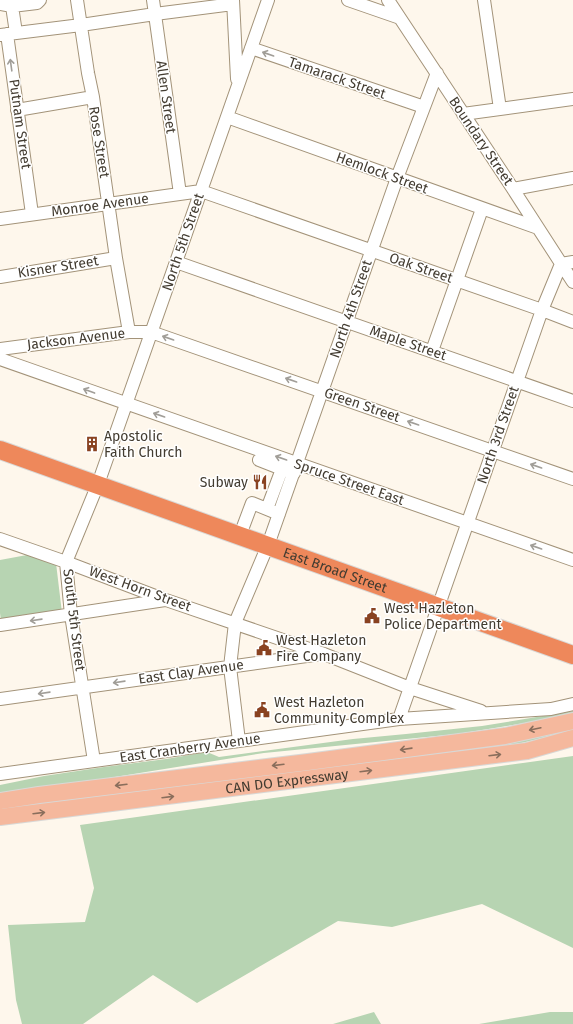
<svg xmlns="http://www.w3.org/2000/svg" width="573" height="1024" font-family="'Fira Sans',sans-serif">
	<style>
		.green { fill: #b7d4b2 }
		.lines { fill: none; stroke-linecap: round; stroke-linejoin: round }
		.minor-casing { stroke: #a39379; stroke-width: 14 }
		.major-casing { stroke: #d9d8d6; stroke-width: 18 }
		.highway-casing { stroke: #d9d8d6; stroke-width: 20 }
		.minor { stroke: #fff; stroke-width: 12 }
		.major { stroke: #f5b89d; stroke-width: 16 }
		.highway { stroke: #ee885b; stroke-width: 18 }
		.oneway { stroke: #a19e98 }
		.oneway2 { stroke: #8a6e5c }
		.labels { text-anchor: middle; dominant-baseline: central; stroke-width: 3; stroke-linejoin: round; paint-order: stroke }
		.street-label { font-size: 14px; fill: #433c31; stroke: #fff }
		.poi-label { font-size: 14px; fill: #433c31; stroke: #fff; text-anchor: start }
	</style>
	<rect width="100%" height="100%" fill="#fef7ec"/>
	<path class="green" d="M27,555L56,563L62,613L1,621L0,613V560Z
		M573,711V715L556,718L457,734L264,753L65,785L0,793V785L44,776L104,767L166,759L207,752L219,757L353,739L406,734L482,726Z
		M573,728V731L517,744L452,754L20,808L49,802Z
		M573,756V948L482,904L392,927L338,921L197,1003L153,975L83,1024H22L16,1000L8,925L85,922L94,888L80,825Z
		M374,1012L381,1024H333Z
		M550,1012H573V1024H479Z"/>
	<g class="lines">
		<defs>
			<path id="minor" d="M77,0L88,73L93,97L116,258L129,332
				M153,0L180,194
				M233,0L237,79
				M348,0L400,18
				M388,0L513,189L573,282
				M484,0L500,109
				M0,4L12,6L16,33
				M12,6L37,3L40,0
				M7,34L32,214
				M0,35L81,25L155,14L233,4
				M251,48L424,107
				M17,110L93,97
				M463,114L573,99
				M227,117L538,228
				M513,189L573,178
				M0,219L201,191L542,310L573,322
				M176,262L573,401
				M0,277L116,258
				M0,349L129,332H151L573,479
				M432,351L482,209
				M0,359L573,560
				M259,460L282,469
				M267,509L282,469L294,473
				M240,535L252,503L279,514
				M0,539L66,562L166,600L324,654L410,688L481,711
				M0,625L165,600
				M0,699L321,654
				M399,719L542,310L561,264L573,262
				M239,741L230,667L235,623L268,545L397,178L437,73
				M94,761L71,615L66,562L98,484L268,0
				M0,774L399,719L551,709L573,704"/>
			<g id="major">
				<path d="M0,801L39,795L308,762L505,736L573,721"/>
				<path id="s1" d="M0,817L527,751L573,738"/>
			</g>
			<g id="highway">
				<path id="s2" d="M0,450L573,655"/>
			</g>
		</defs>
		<use href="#minor" class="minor-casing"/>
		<use href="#major" class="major-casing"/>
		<use href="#highway" class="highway-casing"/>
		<use href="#minor" class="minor"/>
		<use href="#major" class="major"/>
		<use href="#highway" class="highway"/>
	</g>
	<defs><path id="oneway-shaft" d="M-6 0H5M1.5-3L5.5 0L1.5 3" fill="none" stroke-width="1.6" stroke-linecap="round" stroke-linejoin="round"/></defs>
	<g class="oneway">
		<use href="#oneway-shaft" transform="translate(268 54) rotate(-161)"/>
		<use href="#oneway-shaft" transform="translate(11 65) rotate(-98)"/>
		<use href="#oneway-shaft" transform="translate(168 338) rotate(-161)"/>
		<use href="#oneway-shaft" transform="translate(291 380) rotate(-161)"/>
		<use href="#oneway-shaft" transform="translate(89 391) rotate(-160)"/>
		<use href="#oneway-shaft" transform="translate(159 415) rotate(-161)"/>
		<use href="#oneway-shaft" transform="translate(413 423) rotate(-161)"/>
		<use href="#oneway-shaft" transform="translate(281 458) rotate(-161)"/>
		<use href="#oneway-shaft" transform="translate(536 466) rotate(-161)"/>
		<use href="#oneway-shaft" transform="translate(536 547) rotate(-161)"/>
		<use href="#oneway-shaft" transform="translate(36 620) rotate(172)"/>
		<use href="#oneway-shaft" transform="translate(119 682) rotate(172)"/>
		<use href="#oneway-shaft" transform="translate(44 693) rotate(172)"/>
	</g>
	<g class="oneway2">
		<use href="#oneway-shaft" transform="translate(535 729) rotate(168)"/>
		<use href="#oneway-shaft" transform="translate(406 749) rotate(172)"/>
		<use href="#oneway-shaft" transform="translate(495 755) rotate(-7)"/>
		<use href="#oneway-shaft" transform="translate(278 765) rotate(173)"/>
		<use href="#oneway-shaft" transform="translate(366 771) rotate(-7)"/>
		<use href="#oneway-shaft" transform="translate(121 785) rotate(173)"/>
		<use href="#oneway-shaft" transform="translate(168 797) rotate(-7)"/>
		<use href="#oneway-shaft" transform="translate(39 813) rotate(-7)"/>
	</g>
	<defs>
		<symbol id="building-bare" viewBox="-9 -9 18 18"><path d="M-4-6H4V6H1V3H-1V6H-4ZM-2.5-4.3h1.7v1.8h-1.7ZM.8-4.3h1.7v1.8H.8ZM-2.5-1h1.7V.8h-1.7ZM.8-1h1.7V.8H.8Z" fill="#894221" stroke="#fff" stroke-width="2.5" paint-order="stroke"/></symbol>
		<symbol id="restaurant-bare" viewBox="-9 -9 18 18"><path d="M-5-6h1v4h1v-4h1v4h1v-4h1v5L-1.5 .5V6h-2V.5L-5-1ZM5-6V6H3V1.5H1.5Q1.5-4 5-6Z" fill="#894221" stroke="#fff" stroke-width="2.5" paint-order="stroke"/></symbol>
		<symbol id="civic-bare" viewBox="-9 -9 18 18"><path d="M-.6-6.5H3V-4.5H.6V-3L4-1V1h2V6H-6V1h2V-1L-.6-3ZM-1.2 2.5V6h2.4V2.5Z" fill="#894221" stroke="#fff" stroke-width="2.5" paint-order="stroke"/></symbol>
	</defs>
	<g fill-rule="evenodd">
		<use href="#building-bare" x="81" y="433" width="22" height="22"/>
		<use href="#restaurant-bare" x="249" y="471" width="22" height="22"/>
		<use href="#civic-bare" x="361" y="605" width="22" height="22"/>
		<use href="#civic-bare" x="253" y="637" width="22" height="22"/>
		<use href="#civic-bare" x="251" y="699" width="22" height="22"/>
	</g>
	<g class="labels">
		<g class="street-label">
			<text transform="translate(337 78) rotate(19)">Tamarack Street</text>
			<text transform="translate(166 97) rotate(82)">Allen Street</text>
			<text transform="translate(20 124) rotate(82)">Putnam Street</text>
			<text transform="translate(481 141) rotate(56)">Boundary Street</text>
			<text transform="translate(99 142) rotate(81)">Rose Street</text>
			<text transform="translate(382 173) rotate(20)">Hemlock Street</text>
			<text transform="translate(100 205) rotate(-8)">Monroe Avenue</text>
			<text transform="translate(183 242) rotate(-71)">North 5th Street</text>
			<text transform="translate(58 267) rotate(-9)">Kisner Street</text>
			<text transform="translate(421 268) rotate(19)">Oak Street</text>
			<text transform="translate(351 309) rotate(-71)">North 4th Street</text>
			<text transform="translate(76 339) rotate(-7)">Jackson Avenue</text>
			<text transform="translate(408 343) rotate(19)">Maple Street</text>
			<text transform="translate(362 405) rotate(19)">Green Street</text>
			<text transform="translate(498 435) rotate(-71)">North 3rd Street</text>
			<text transform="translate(349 482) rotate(19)">Spruce Street East</text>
			<text stroke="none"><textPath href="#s2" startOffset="356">East Broad Street</textPath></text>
			<text transform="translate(140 589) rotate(20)">West Horn Street</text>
			<text transform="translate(74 620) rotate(83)">South 5th Street</text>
			<text transform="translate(191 672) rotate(-8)">East Clay Avenue</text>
			<text transform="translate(190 748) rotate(-8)">East Cranberry Avenue</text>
			<text stroke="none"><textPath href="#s1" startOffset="289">CAN DO Expressway</textPath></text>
		</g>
		<g class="poi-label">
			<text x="104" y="436">Apostolic<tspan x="104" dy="16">Faith Church</tspan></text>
			<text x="248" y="482" text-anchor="end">Subway</text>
			<text x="384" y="608">West Hazleton<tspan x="384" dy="16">Police Department</tspan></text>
			<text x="276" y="640">West Hazleton<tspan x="276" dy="16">Fire Company</tspan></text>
			<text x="274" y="702">West Hazleton<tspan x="274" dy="16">Community Complex</tspan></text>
		</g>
	</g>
</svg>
